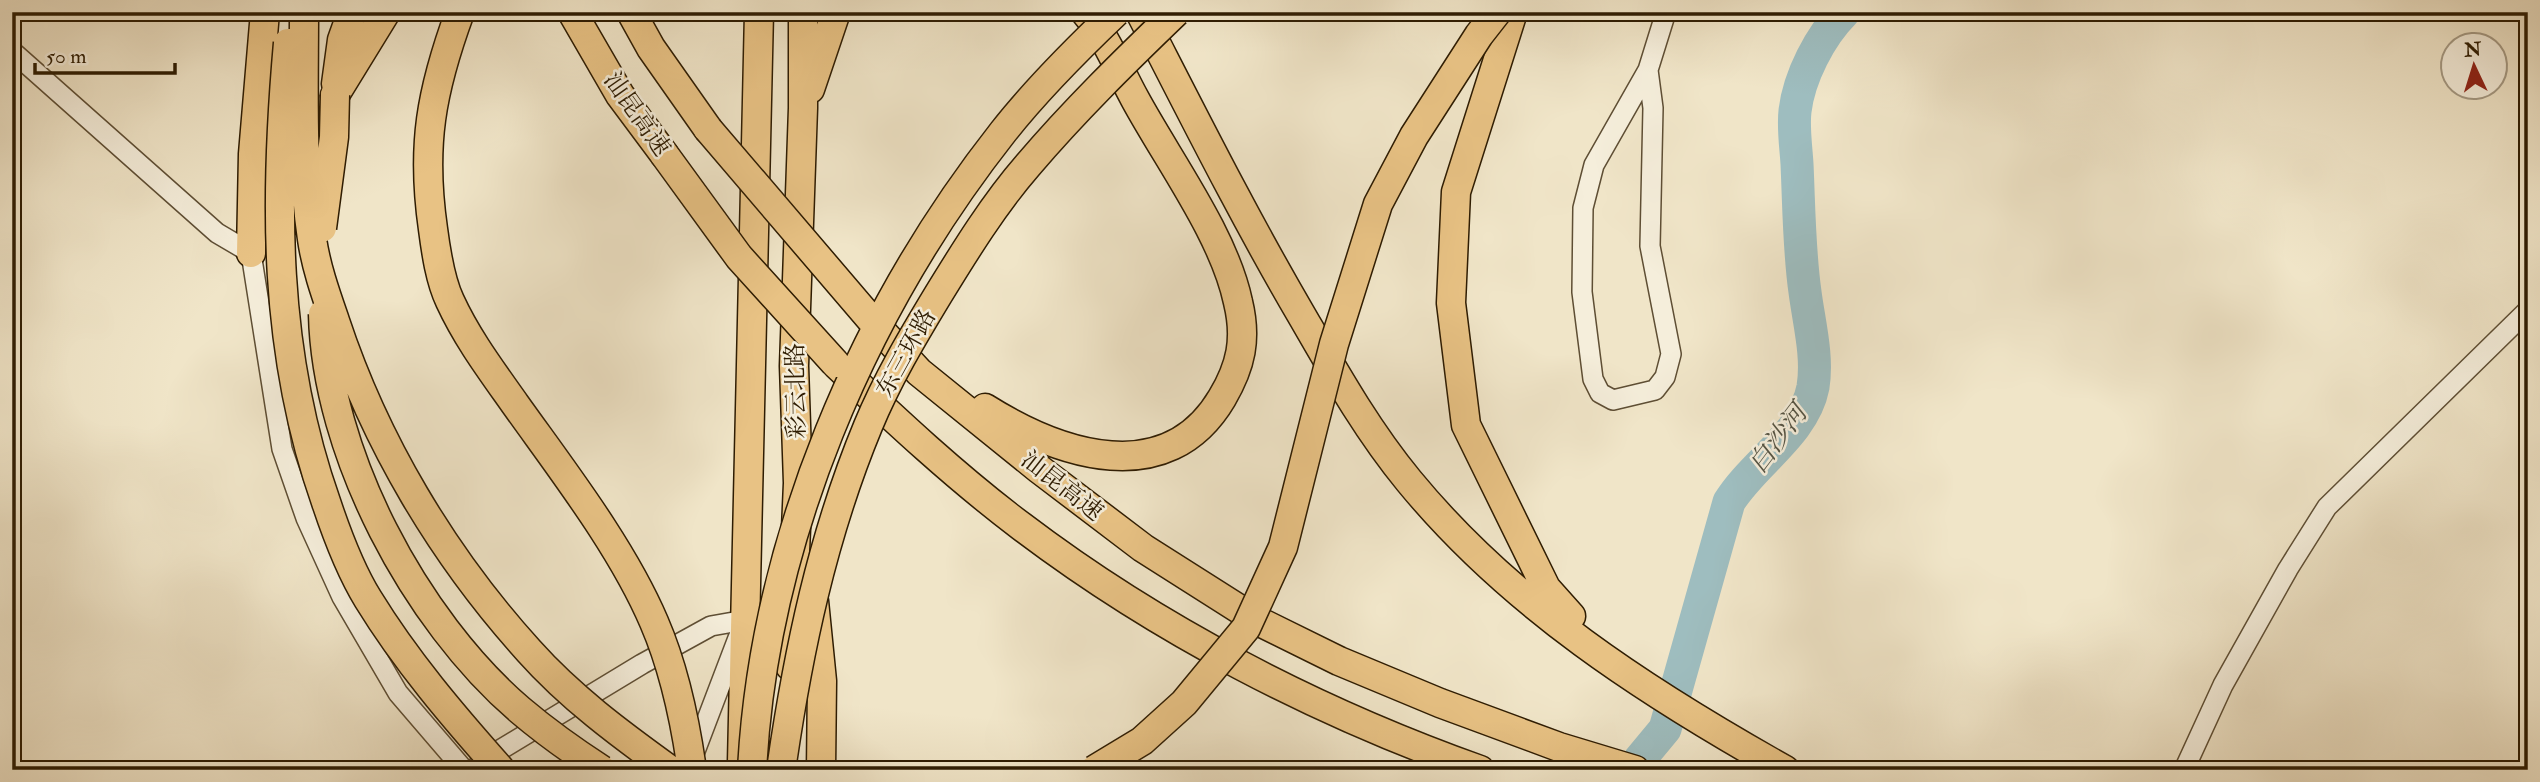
<svg xmlns="http://www.w3.org/2000/svg" width="2540" height="782" font-family="'IM FELL Double Pica','Noto Serif SC',serif">
	<style>
		.lines { fill: none; stroke-linecap: round; stroke-linejoin: round }
		.river { stroke: #9ebdbf; stroke-width: 33 }
		.minor-casing { stroke: #5e4e34; stroke-width: 22 }
		.highway-casing { stroke: #2e1c02; stroke-width: 31 }
		.minor { stroke: #f5eedb; stroke-width: 19 }
		.highway { stroke: #e8c284; stroke-width: 28 }
		.highway-bridge-casing { stroke: #2e1c02; stroke-width: 31; stroke-linecap: butt }
		.highway-bridge { stroke: #e8c284; stroke-width: 28 }
		.labels { text-anchor: middle; dominant-baseline: central; stroke-width: 5; stroke-linejoin: round; paint-order: stroke }
		.street-label { font-size: 24px; fill: #2e1c02; stroke: #f5eedb }
		.water-label { font-size: 26px; font-style: italic; fill: #555444; stroke: #f5eedb }
	</style>
	<rect width="100%" height="100%" fill="#f0e5c8"/>
	<filter id="stains"><feTurbulence type="fractalNoise" baseFrequency=".00286" numOctaves="4"/><feColorMatrix values="0 0 0 0 .2 0 0 0 0 .09 0 0 0 0 .02 0 0 0 .5 -.17"/></filter>
	<radialGradient id="worn" r=".72"><stop offset=".6" stop-color="#630" stop-opacity="0"/><stop offset="1" stop-color="#630" stop-opacity=".3"/></radialGradient>
	<g class="lines">
		<path class="river" d="M1631,770L1665,729L1729,502C1753,463 1804,434 1813,387C1818,356 1809,323 1805,292C1799,250 1799,207 1797,164C1796,147 1793,128 1795,111C1799,77 1820,36 1844,12"/>
		<defs>
			<path id="minor" d="M12,51L217,233L251,253L282,449L306,518L342,597L398,693L464,770
				M1648,70L1653,108L1650,246L1671,354L1665,377L1655,390L1613,400L1600,393L1593,379L1582,292L1583,208L1594,165L1648,70L1666,12
				M692,759L740,633
				M480,762L642,664L711,626L745,620
				M2184,770L2223,685L2288,569L2327,507L2528,310"/>
			<path id="highway" d="M572,12L620,95L664,154
				M631,12L651,48L708,129
				M1140,12C1193,115 1244,217 1302,316C1335,373 1367,430 1409,481C1511,605 1646,692 1785,770
				M1513,12L1456,192L1451,303L1466,425L1546,588L1571,616
				M336,84L342,40L352,12
				M810,89L836,12
				M335,95L386,12
				M251,253L253,154L265,12
				M873,322L919,372L1039,469L1143,548L1258,621L1339,661L1440,703L1559,747L1635,770
				M837,365C896,421 956,477 1021,526C1158,630 1317,712 1480,770
				M985,408C1060,455 1167,491 1222,398C1241,366 1247,339 1238,302C1224,235 1168,160 1135,99C1119,70 1107,38 1085,12
				M814,601L822,681L821,770
				M790,666L798,483L794,366L803,108V12
				M742,762L759,12"/>
		</defs>
		<use href="#minor" class="minor-casing"/>
		<use href="#highway" class="highway-casing"/>
		<use href="#minor" class="minor"/>
		<use href="#highway" class="highway"/>
		<defs>
			<path id="highway-bridge" d="M304,12C304,87 301,165 312,239C316,267 326,295 335,321C375,442 443,556 529,651C570,697 620,734 670,770
				M460,12C431,91 421,146 433,229C436,252 440,280 450,301C467,338 491,370 515,404C562,470 622,547 654,622C674,668 685,720 692,770
				M288,43C274,200 273,352 326,502C337,535 350,570 368,599C406,661 453,716 501,770
				M708,129L873,322
				M664,154L739,257L835,363
				M322,228L334,137L335,95
				M323,314C326,453 415,620 520,710C546,732 574,752 602,770
				M752,770C764,541 862,311 1003,132C1036,90 1077,49 1116,12
				M781,770C798,652 822,537 868,426C887,380 912,338 938,295C965,251 994,204 1028,165C1074,111 1125,61 1176,12
				M1094,770L1142,741L1184,703L1246,628L1283,547L1334,344L1378,204L1414,136L1479,35L1497,12"/>
		</defs>
		<use href="#highway-bridge" class="highway-bridge-casing"/>
		<use href="#highway-bridge" class="highway-bridge"/>
	</g>
	<g class="labels">
		<g class="street-label">
			<text transform="translate(637 114) rotate(55)">汕昆高速</text>
			<text transform="translate(906 353) rotate(-61)">东三环路</text>
			<text transform="translate(796 391) rotate(-91)">彩云北路</text>
			<text transform="translate(1062 486) rotate(38)">汕昆高速</text>
		</g>
		<g class="water-label">
			<text transform="translate(1778 439) rotate(-53)">白沙河</text>
		</g>
	</g>
	<rect width="2540" height="782" fill="none" stroke="#f0e5c8" stroke-width="42"/>
	<rect x="14" y="14" width="2512" height="754" fill="none" stroke="#2e1c02" stroke-width="3.5"/>
	<rect x="21" y="21" width="2498" height="740" fill="none" stroke="#2e1c02" stroke-width="2"/>
	<g transform="translate(2474 66) rotate(356)"><circle r="33" fill="#f5eedb" stroke="#a59a84" stroke-width="2"/>
	<path d="M0-5L12 26L0 18L-12 26Z" fill="#8f2418"/>
	<text y="-10" font-size="19" font-weight="bold" text-anchor="middle" fill="#2e1c02">N</text>
	</g>
	<path d="M35 63v10h140v-10" fill="none" stroke="#2e1c02" stroke-width="3.5"/>
	<text x="46" y="63" font-size="21" fill="#2e1c02" stroke="#f5eedb" stroke-width="5" paint-order="stroke">50 m</text>
	<rect width="100%" height="100%" filter="url(#stains)"/>
	<rect width="100%" height="100%" fill="url(#worn)"/>
</svg>
